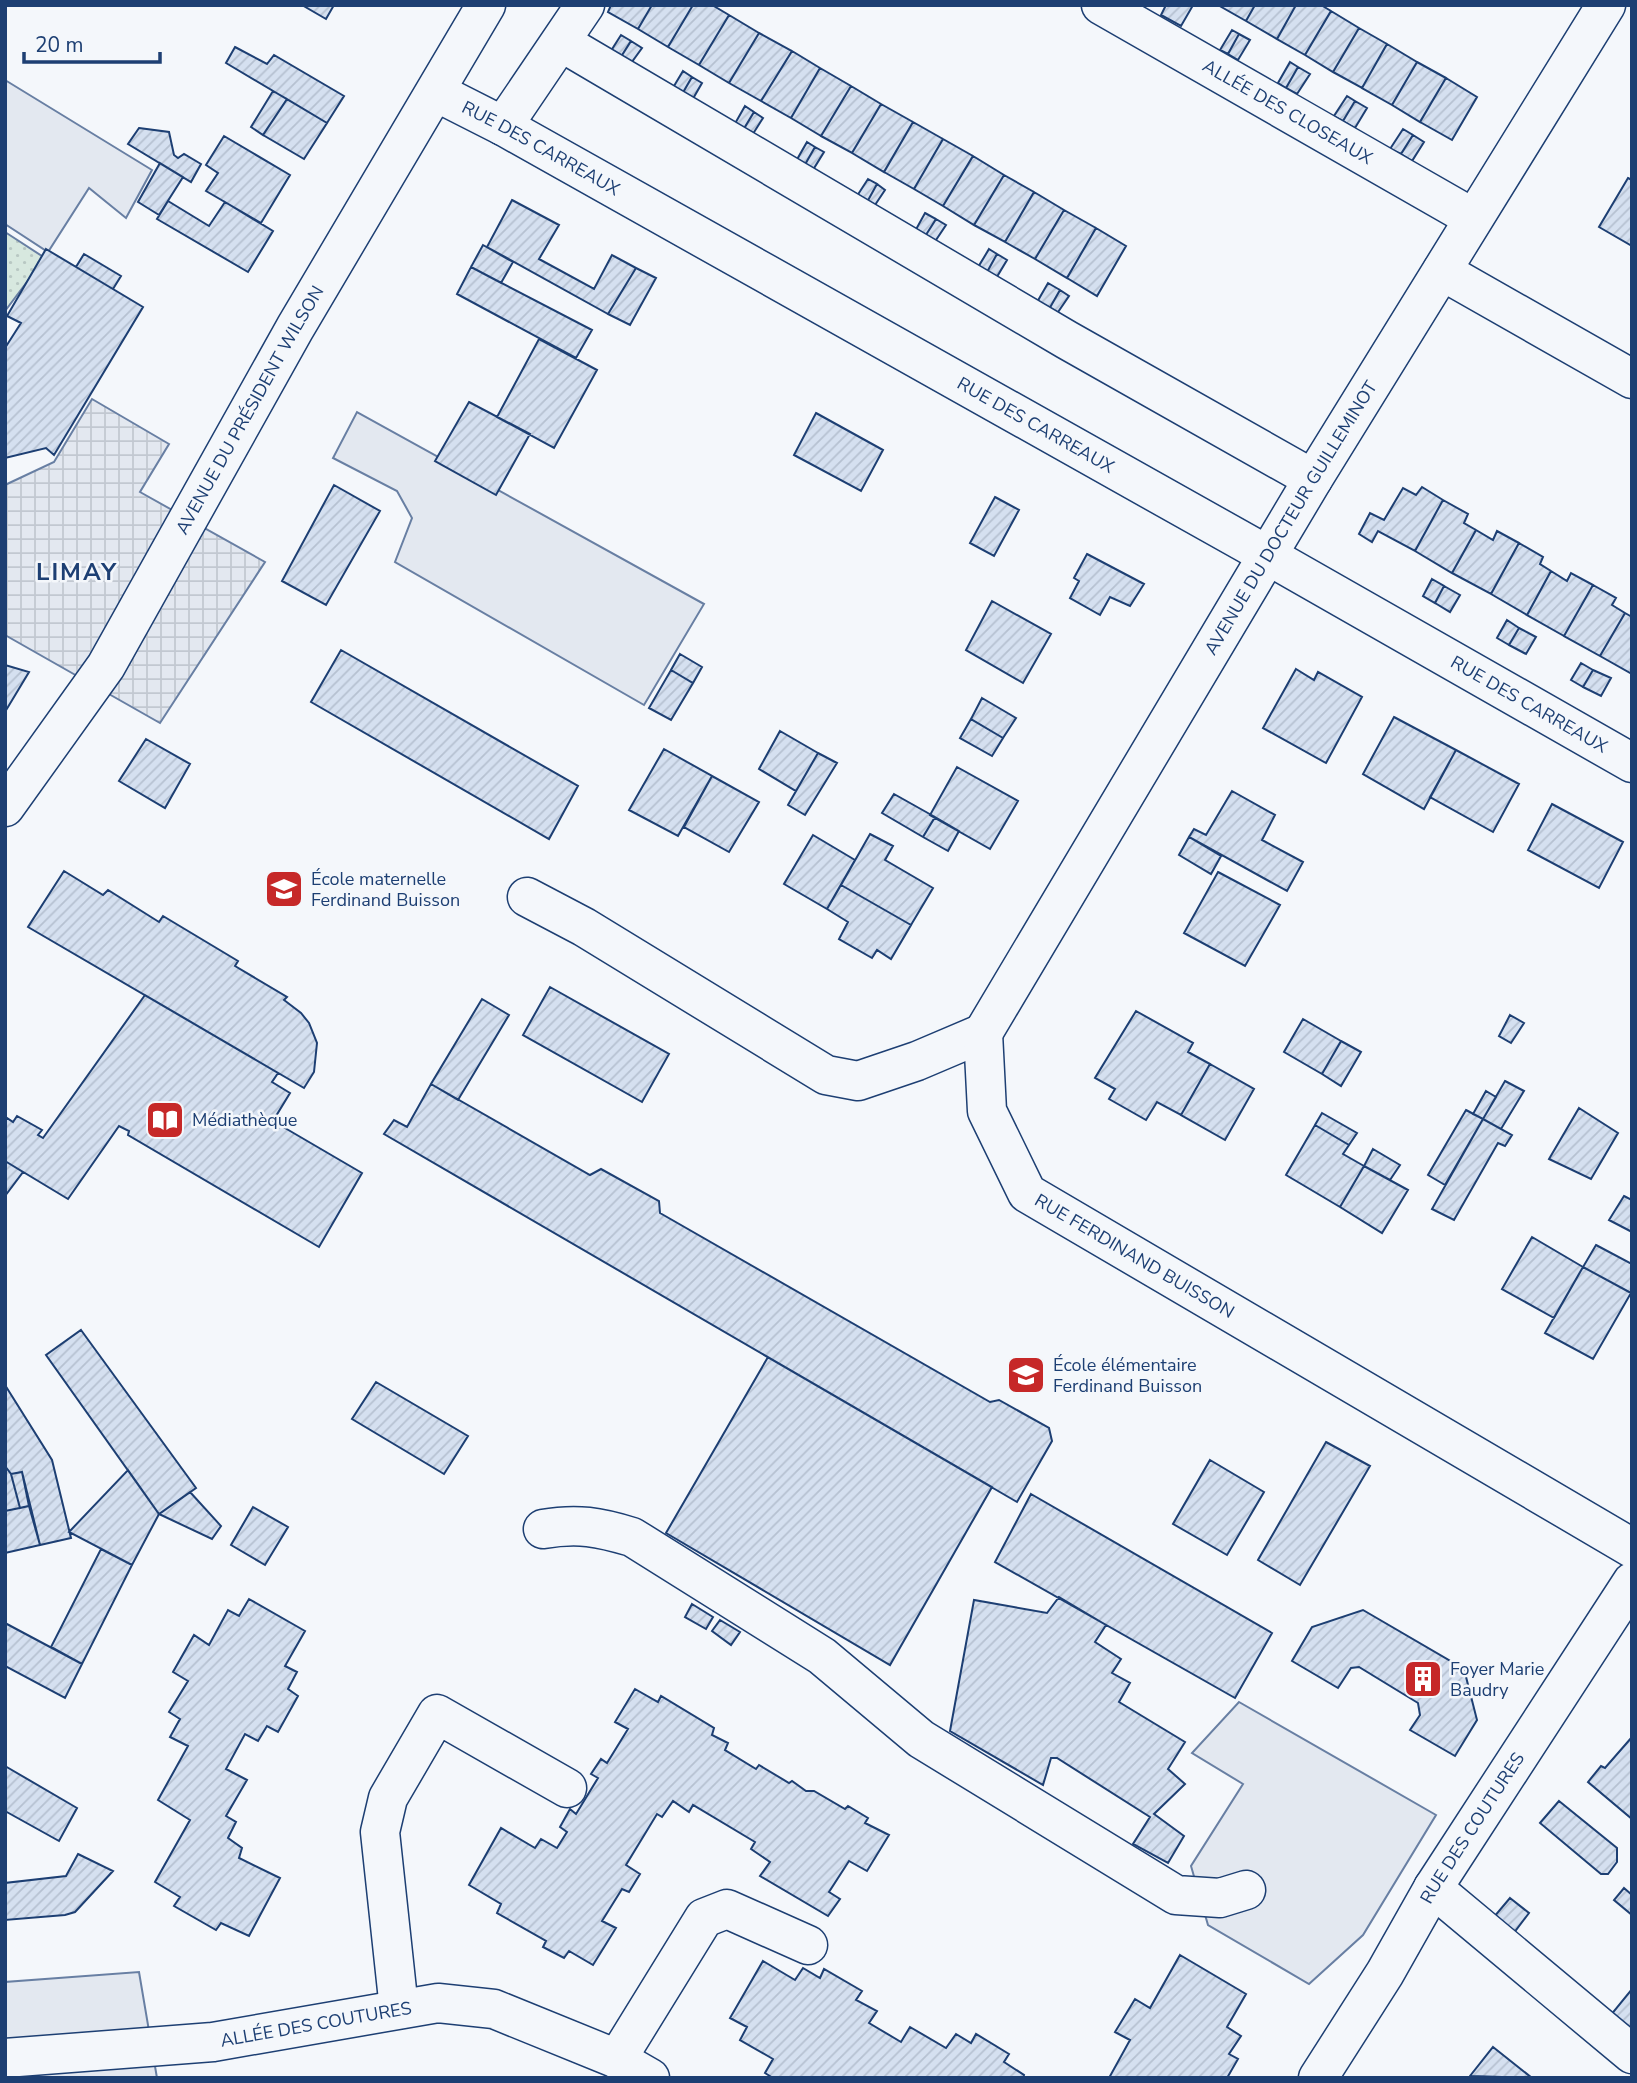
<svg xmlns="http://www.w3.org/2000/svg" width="1637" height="2083" font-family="'Nunito Sans',sans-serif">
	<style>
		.grass { fill: url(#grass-dots); stroke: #687fa3; stroke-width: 2 }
		.parking { fill: #e3e8f0; stroke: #687fa3; stroke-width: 2 }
		.plaza { fill: url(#plaza-grid); stroke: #687fa3; stroke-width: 2 }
		.building { fill: url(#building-hatch); stroke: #1d3f73; stroke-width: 2 }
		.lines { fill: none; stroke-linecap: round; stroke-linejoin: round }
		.minor-casing { stroke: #1d3f73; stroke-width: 41 }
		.minor { stroke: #f4f7fb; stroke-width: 38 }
		.labels { text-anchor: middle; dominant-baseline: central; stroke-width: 5; stroke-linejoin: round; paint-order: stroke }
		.street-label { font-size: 18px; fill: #1d3f73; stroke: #f4f7fb }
		.poi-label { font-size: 18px; fill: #1d3f73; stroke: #f4f7fb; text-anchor: start }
		.district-label { font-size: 24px; font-weight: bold; letter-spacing: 2px; fill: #1d3f73; stroke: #f4f7fb }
	</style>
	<defs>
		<pattern id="grass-dots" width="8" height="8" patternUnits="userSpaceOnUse" patternTransform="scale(1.75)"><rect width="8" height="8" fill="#d7e8df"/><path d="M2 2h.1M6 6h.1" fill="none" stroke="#b8c8c3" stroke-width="1.8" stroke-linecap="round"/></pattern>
		<pattern id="plaza-grid" width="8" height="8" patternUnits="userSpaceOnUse" patternTransform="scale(1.75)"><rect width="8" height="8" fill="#e3e8f0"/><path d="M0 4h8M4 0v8" fill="none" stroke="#c2c8d1"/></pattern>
		<pattern id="building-hatch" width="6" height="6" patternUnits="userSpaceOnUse" patternTransform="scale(1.75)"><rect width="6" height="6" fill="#d5e0f0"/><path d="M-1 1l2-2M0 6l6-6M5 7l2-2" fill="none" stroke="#b6c1d1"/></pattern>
	</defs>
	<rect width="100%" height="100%" fill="#f4f7fb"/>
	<path class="grass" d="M5,232L45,258L5,311Z"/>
	<path class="parking" d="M5,80L152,170L126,218L89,188L48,252L5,224Z
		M357,412L704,604L644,705L395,562L412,518L397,491L333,458Z
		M1239,1702L1436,1815L1363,1935L1309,1984L1208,1925L1191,1866L1243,1784L1192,1753Z
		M139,1972L157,2078H5V1982Z"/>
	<path class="plaza" d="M92,399L169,444L140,492L265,562L160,723L5,635V485L54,462Z"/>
	<path class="building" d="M302,5H334L326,19Z
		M611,5H652L638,29L608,12Z
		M652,5H693L668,47L638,29Z
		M693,5H712L729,15L699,65L668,47Z
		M1166,5H1190L1192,7L1181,26L1161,15Z
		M1218,5H1255L1246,21Z
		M1255,5H1296L1277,39L1246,21Z
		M1296,5H1321L1331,11L1305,55L1277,39Z
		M1331,11L1359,28L1333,72L1305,55Z
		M729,15L759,33L729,83L699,65Z
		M1359,28L1387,44L1362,88L1333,72Z
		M1232,30L1239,34L1228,54L1220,50Z
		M759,33L792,51L761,101L729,83Z
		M1239,34L1250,40L1238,60L1228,54Z
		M621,35L631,41L619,60L609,54Z
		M631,41L642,48L629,66L619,60Z
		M1387,44L1417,62L1392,105L1362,88Z
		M235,47L267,64L274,55L344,96L327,123L226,63Z
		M792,51L820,68L791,118L761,101Z
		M1290,62L1298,67L1286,88L1278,83Z
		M1417,62L1446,78L1420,122L1392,105Z
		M1298,67L1310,74L1297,94L1286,88Z
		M820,68L851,86L821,136L791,118Z
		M683,71L692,77L681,96L671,91Z
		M692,77L702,83L691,102L681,96Z
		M1446,78L1477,97L1452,140L1420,122Z
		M851,86L881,104L852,153L821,136Z
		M273,91L287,99L263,135L251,127Z
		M1347,96L1355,101L1343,121L1334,116Z
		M287,99L327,123L304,159L263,135Z
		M1355,101L1367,108L1355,128L1343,121Z
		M881,104L913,122L884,172L852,153Z
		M745,106L754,112L742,132L733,127Z
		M754,112L763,118L751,137L742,132Z
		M913,122L943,139L914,189L884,172Z
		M139,128L169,132L174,155L178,158L184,154L201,164L191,182L128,144Z
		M1403,129L1413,135L1401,154L1390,149Z
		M1413,135L1424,142L1412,161L1401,154Z
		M224,136L290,175L261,223L206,191L218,173L206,165Z
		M943,139L973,156L943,206L914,189Z
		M807,142L815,147L803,168L795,163Z
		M815,147L824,152L811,173L803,168Z
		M973,156L1004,175L974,225L943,206Z
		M160,163L183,177L159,215L138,202Z
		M1004,175L1034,192L1005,242L974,225Z
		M1628,178L1632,180V246L1599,227Z
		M868,179L877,184L866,204L855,199Z
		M877,184L885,190L873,208L866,204Z
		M1034,192L1064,210L1035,259L1005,242Z
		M512,200L559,225L539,259L594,289L612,255L636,268L608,314L487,247Z
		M168,201L209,226L225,202L273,231L248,272L157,219Z
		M1064,210L1096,228L1067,278L1035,259Z
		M925,213L936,219L924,238L914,233Z
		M936,219L946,225L934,243L924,238Z
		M1096,228L1126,246L1097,296L1067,278Z
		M483,245L513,262L501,283L471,267Z
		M46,249L143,307L54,455L46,448L5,458V348L21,323L7,316Z
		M989,249L997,254L986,274L977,269Z
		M84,254L121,276L113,289L76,267Z
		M997,254L1007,260L995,280L986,274Z
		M471,267L592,330L576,358L457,294Z
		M636,268L656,278L630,325L608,314Z
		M1048,283L1060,290L1048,311L1036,304Z
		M1060,290L1069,296L1056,315L1048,311Z
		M539,339L597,370L554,448L497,417Z
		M469,402L530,434L496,495L435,461Z
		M816,413L883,450L861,491L794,455Z
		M334,485L380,511L326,605L282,581Z
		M1422,487L1443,500L1415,551L1378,531L1372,542L1359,534L1370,513L1384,520L1403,488L1416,495Z
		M995,497L1019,510L994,556L970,543Z
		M1443,500L1468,514L1464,523L1476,530L1452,573L1415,551Z
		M1476,530L1493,540L1497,531L1519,543L1491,594L1452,573Z
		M1519,543L1543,557L1540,564L1551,571L1527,615L1491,594Z
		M1087,554L1144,584L1130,606L1110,597L1100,615L1070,598L1079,581L1074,578Z
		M1551,571L1567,581L1571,573L1593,585L1564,636L1527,615Z
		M1432,579L1444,586L1435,603L1423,596Z
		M1593,585L1616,598L1612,605L1625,613L1600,656L1564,636Z
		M1444,586L1460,595L1450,612L1435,603Z
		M992,601L1051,634L1023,683L966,650Z
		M1625,613L1632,617V674L1600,656Z
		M1507,620L1519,628L1509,645L1497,638Z
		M1519,628L1536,637L1526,654L1509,645Z
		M341,650L578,786L549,839L311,702Z
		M680,654L702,667L693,683L671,670Z
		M1581,663L1593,670L1583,687L1571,680Z
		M5,665L29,672L5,712Z
		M1296,669L1314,680L1318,672L1362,697L1326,763L1263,728Z
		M671,670L693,683L671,720L649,708Z
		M1593,670L1611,678L1601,696L1583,687Z
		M982,698L1016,718L1003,738L971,719Z
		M1394,717L1456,750L1424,809L1363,774Z
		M971,719L1003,738L992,756L960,738Z
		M780,731L818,753L796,791L759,769Z
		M146,739L190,764L165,808L119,781Z
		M664,749L712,776L678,836L629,810Z
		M1456,750L1519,784L1493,832L1430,797Z
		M818,753L837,763L805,815L788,805Z
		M957,767L1018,801L990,849L930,815Z
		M712,776L759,802L729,852L684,827Z
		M1232,791L1275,815L1262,840L1303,862L1287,891L1189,837L1194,829L1206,835Z
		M894,794L935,817L923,837L882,813Z
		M1552,804L1623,842L1599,888L1528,850Z
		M935,817L959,831L948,851L923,837Z
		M870,834L893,846L885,860L933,888L911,925L841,885Z
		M813,835L855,860L827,909L784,884Z
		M1189,837L1221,856L1211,874L1179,855Z
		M64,871L103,895L108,890L159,922L163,916L238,961L235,966L287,997L284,1000L301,1013L309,1023L317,1043L314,1072L304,1088L28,927Z
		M1218,872L1280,905L1245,966L1184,933Z
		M841,885L911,925L891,959L877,950L872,958L839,939L848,922L827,909Z
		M550,987L669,1054L642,1102L523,1035Z
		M145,995L278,1073L272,1082L290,1093L273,1121L362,1173L319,1247L128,1135L129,1131L119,1126L68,1199L5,1161V1122L7,1118L13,1122L17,1116L42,1130L38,1135L43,1138Z
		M482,999L509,1015L458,1100L431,1084Z
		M1136,1011L1193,1043L1188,1052L1210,1064L1181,1115L1157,1102L1146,1120L1109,1099L1115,1089L1095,1078Z
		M1510,1015L1524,1023L1511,1043L1499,1036Z
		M1303,1019L1341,1041L1322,1074L1284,1052Z
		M1341,1041L1361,1052L1341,1086L1322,1074Z
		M1210,1064L1254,1089L1225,1140L1181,1115Z
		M1505,1081L1524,1091L1501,1129L1483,1119Z
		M431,1084L590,1175L601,1169L659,1201L660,1213L990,1402L999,1400L1049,1428L1052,1441L1017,1502L384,1134L394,1120L407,1127Z
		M1486,1091L1496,1097L1483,1119L1473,1114Z
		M1579,1108L1618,1133L1591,1179L1549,1159Z
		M1466,1110L1483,1119L1445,1185L1428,1175Z
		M1322,1113L1357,1133L1349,1145L1315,1125Z
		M1483,1119L1512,1135L1505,1146L1498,1143L1454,1220L1432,1209Z
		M1315,1125L1349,1145L1343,1154L1364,1166L1340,1207L1286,1175Z
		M1373,1149L1400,1165L1390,1180L1364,1166Z
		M5,1161L23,1172L5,1196Z
		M1364,1166L1408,1190L1382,1233L1340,1207Z
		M1624,1196L1632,1200V1232L1609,1220Z
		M1532,1237L1583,1267L1554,1318L1502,1289Z
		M1596,1245L1632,1264L1631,1293L1583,1267Z
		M1583,1267L1631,1293L1593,1359L1545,1333Z
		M81,1330L196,1488L159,1514L46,1355Z
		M768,1357L992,1487L890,1665L666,1533Z
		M376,1382L468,1436L444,1474L352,1419Z
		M5,1385L52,1460L71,1538L40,1545L22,1472L11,1474L5,1466Z
		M1326,1442L1370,1466L1300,1585L1258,1560Z
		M1210,1460L1264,1492L1227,1555L1173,1524Z
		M5,1466L11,1474L20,1508L5,1511Z
		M128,1470L159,1514L132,1565L69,1532Z
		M22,1472L29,1506L20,1508L11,1474Z
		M190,1492L221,1526L212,1539L159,1514Z
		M1031,1494L1272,1633L1235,1698L995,1562Z
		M29,1506L40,1545L5,1553V1511Z
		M253,1507L288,1527L265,1565L231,1545Z
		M101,1549L132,1565L82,1664L51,1647Z
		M1059,1597L1106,1625L1095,1642L1121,1659L1112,1673L1130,1683L1119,1702L1185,1742L1168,1769L1185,1784L1154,1814L1184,1836L1168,1863L1133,1844L1150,1817L1057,1758H1051L1043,1785L950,1731L974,1600L1047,1613Z
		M249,1599L305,1631L285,1666L297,1672L288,1689L298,1696L278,1732L267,1726L258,1741L245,1734L226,1769L247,1780L226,1816L236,1822L228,1838L242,1848L239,1858L280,1878L249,1936L221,1923L216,1930L174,1906L180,1897L155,1882L190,1820L158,1800L188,1746L170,1737L180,1719L169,1712L188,1681L173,1672L194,1635L209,1645L228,1610L239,1616Z
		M692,1604L713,1617L706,1629L685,1617Z
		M1363,1610L1464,1669L1477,1720L1455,1756L1410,1730L1420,1715L1418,1703L1359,1667L1351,1668L1338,1688L1292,1661L1312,1627Z
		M720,1620L740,1632L731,1645L712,1631Z
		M5,1623L82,1664L65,1698L5,1666Z
		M635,1689L658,1702L661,1696L714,1728L712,1735L728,1743L725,1750L756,1769L759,1765L789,1783L792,1781L806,1791H814L845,1809L848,1806L868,1818L865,1823L889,1835L867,1871L849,1861L829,1892L840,1899L828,1916L760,1876L770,1862L751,1849L755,1842L693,1805L689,1812L673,1801L662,1817L657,1814L626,1865L640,1874L629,1892L622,1889L602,1921L616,1928L593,1965L569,1951L564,1958L543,1947L546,1941L497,1913L501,1904L469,1885L501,1828L535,1848L541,1839L557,1848L567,1832L560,1827L570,1809L576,1814L598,1778L591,1774L601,1759L607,1763L628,1729L615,1722Z
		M1632,1737V1819L1588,1782L1601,1766L1605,1768Z
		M5,1766L77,1808L59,1841L5,1811Z
		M1559,1801L1617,1848V1862L1608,1874H1601L1540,1823Z
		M78,1854L113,1871L75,1912L65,1915L5,1920V1883L66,1876Z
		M1624,1888L1632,1895V1915L1614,1900Z
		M1510,1898L1529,1913L1513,1934L1493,1918Z
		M1180,1955L1246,1994L1227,2027L1241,2036L1229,2054L1238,2059L1227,2078H1109L1130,2040L1115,2032L1135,1999L1150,2008Z
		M763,1961L795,1980L803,1968L820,1978L824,1969L862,1991L856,2000L877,2011L869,2023L901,2042L910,2027L946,2048L956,2034L971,2043L976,2034L1009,2054L1004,2062L1024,2075L1023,2078H773L765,2073L773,2059L740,2040L747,2027L730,2018Z
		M1632,1989V2033L1610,2016Z
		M1493,2047L1532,2078L1470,2076Z"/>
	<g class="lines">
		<defs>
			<g id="minor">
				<path id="s1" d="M1101,5L1473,218"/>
				<path d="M561,42L1067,340L1313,479"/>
				<path id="s2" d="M436,92L503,126L1267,555L1632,763"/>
				<path d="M503,126L585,5"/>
				<path d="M1442,271L1632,379"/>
				<path id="s3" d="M5,807L106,666L295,328L486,5"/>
				<path d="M527,897L584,927L826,1075L858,1081L917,1061L983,1033"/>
				<path id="s4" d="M983,1033L1313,479L1606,5"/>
				<path id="s5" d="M983,1033L987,1111L1027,1193L1632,1548"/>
				<path d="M543,1529C578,1523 599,1527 632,1537L822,1656L921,1739L1176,1895L1220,1898L1246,1890"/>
				<path d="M1433,1888L1632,2054"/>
				<path d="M399,2009L380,1832L388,1798L437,1714L567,1788"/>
				<path id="s6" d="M5,2058L213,2042L438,2003L494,2009L617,2059L650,2078"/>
				<path d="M617,2059L704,1918L727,1909L808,1945"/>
				<path id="s7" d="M1318,2078L1385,1973L1433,1888L1632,1582"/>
			</g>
		</defs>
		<use href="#minor" class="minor-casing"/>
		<use href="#minor" class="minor"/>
	</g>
	<defs>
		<symbol id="school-square" viewBox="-11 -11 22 22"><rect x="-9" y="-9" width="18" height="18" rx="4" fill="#c62828" stroke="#f4f7fb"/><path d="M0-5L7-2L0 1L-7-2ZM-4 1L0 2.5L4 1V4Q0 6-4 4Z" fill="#fff"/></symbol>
		<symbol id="library-square" viewBox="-11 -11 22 22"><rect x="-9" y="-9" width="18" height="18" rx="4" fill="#c62828" stroke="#f4f7fb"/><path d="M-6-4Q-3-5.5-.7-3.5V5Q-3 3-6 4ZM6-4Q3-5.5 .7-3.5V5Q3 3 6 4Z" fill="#fff"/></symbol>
		<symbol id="building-square" viewBox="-11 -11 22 22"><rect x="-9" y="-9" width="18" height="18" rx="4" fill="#c62828" stroke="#f4f7fb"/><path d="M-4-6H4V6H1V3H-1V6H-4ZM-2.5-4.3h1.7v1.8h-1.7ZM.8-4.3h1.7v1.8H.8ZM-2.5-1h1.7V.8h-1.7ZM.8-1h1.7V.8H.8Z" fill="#fff"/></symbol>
	</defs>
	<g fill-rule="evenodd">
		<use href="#school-square" x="262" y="867" width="44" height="44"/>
		<use href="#library-square" x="143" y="1098" width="44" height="44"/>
		<use href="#school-square" x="1004" y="1353" width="44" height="44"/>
		<use href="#building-square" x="1401" y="1657" width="44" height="44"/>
	</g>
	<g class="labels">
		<g class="street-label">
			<text stroke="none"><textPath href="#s1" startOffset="215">ALLÉE DES CLOSEAUX</textPath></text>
			<text stroke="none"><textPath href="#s2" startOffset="119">RUE DES CARREAUX</textPath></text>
			<text stroke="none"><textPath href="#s3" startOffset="467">AVENUE DU PRÉSIDENT WILSON</textPath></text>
			<text stroke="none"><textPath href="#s2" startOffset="686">RUE DES CARREAUX</textPath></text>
			<text stroke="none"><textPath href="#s4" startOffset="600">AVENUE DU DOCTEUR GUILLEMINOT</textPath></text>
			<text stroke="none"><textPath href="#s2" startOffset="1253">RUE DES CARREAUX</textPath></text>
			<text stroke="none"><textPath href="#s5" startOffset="294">RUE FERDINAND BUISSON</textPath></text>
			<text stroke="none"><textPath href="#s7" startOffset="294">RUE DES COUTURES</textPath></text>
			<text stroke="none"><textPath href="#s6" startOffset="313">ALLÉE DES COUTURES</textPath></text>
		</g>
		<g class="poi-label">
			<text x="311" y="879">École maternelle<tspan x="311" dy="21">Ferdinand Buisson</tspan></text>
			<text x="192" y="1120">Médiathèque</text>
			<text x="1053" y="1365">École élémentaire<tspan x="1053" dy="21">Ferdinand Buisson</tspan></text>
			<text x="1450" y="1669">Foyer Marie<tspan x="1450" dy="21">Baudry</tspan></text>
		</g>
		<g class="district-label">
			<text x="77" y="572">LIMAY</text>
		</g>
	</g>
	<rect width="1637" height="2083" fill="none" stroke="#1d3f73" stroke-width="14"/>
	<path d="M24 52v10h136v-10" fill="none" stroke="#1d3f73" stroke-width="3.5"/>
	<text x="35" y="52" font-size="21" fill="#1d3f73" stroke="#f4f7fb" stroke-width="5" paint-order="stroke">20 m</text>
</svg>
